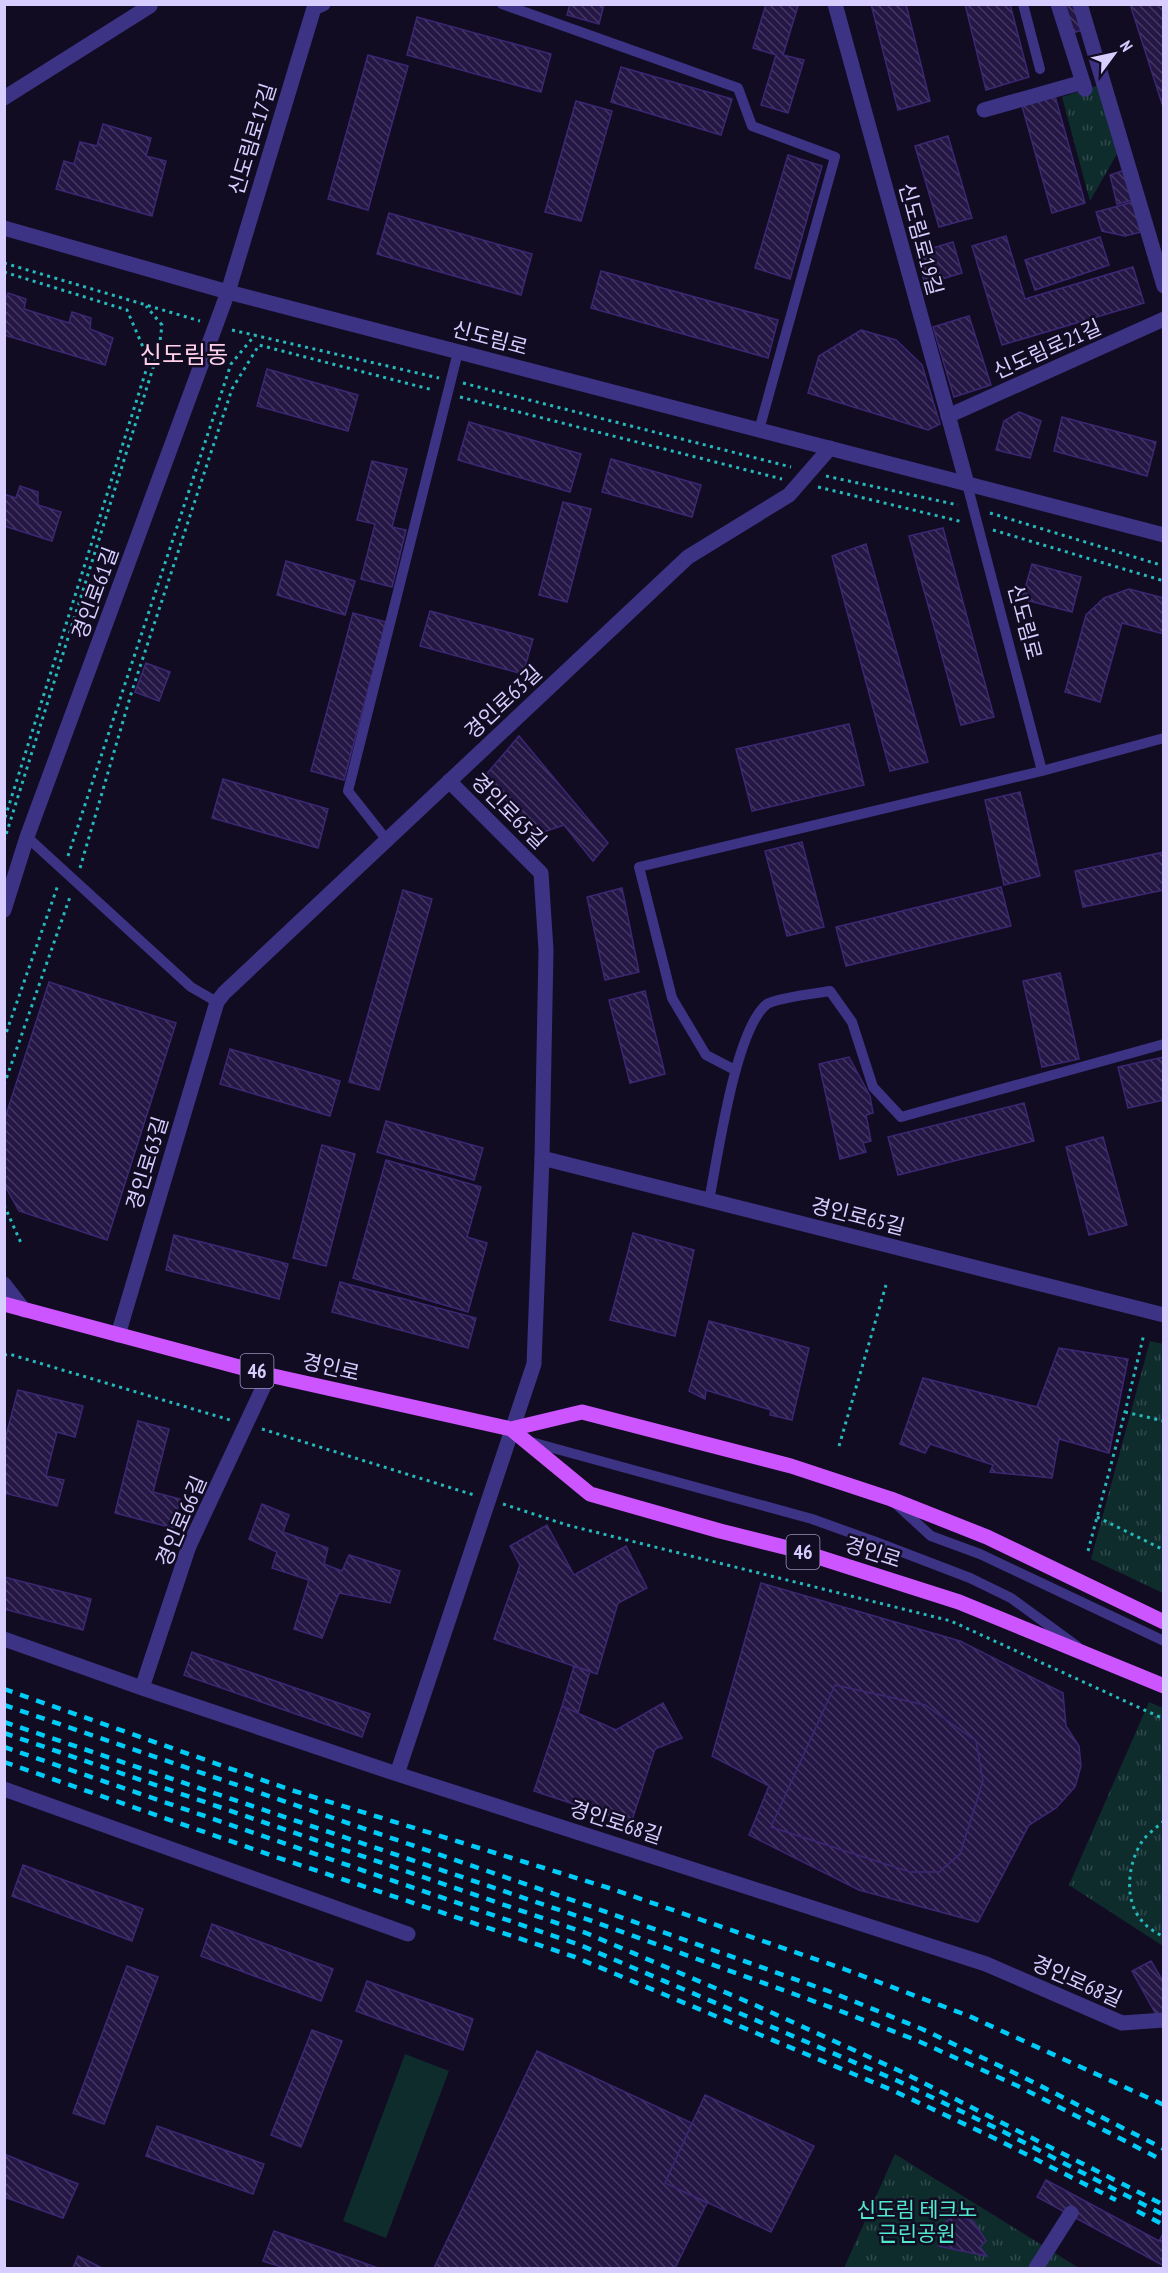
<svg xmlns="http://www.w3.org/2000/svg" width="1168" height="2273" font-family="'PT Sans Narrow','Noto Sans KR',sans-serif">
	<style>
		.park { fill: url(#park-tufts) }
		.pitch { fill: #0f2c2d }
		.building { fill: url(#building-back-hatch); stroke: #3c2773; stroke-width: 1.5 }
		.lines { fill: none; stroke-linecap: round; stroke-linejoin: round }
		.path { stroke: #25b9bc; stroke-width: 3; stroke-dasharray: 3 4.5; stroke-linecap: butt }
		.service { stroke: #3d3385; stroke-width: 10 }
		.pedestrian { stroke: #3d3385; stroke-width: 15 }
		.minor { stroke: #3d3385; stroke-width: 15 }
		.tertiary { stroke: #3d3385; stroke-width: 15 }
		.primary { stroke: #cd55ff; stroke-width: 15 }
		.rail { stroke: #00ccf9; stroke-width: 4.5; stroke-dasharray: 9 8; stroke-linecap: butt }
		.labels { text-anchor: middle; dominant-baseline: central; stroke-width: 5; stroke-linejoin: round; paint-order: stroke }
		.shield { fill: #120c23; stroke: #9c94bd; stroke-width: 1.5 }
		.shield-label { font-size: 20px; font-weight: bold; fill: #d7ceff }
		.street-label { font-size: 21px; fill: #d7ceff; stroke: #120c23 }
		.park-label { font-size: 21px; fill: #51e8ce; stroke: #120c23 }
		.quarter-label { font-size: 24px; fill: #ffd0ea; stroke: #120c23 }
	</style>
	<defs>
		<pattern id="park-tufts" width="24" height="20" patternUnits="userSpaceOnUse" patternTransform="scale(1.5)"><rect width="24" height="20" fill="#0f2c2d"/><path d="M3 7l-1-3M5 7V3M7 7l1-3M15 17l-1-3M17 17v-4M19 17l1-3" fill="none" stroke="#31494c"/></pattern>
		<pattern id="building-back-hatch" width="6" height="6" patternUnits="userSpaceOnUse" patternTransform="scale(1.5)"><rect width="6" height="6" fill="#241745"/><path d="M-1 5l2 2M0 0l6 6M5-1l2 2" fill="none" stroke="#433861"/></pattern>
	</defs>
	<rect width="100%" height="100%" fill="#120c23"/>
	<path class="park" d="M1099,85L1118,152L1090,201L1062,97Z
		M1150,1341L1163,1344V1593L1091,1559Z
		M1149,1702L1163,1708V1946L1069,1885Z
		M895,2154L1079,2268H844Z"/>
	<path class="pitch" d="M405,2054L449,2071L386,2238L343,2221Z"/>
	<path class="building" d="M570,4H604L599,24L567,15Z
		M766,4L798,6L783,55L804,60L788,113L761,105L776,55L753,48Z
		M871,4H906L930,101L898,110Z
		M965,4H1010L1029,77L986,90Z
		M1061,4H1079L1086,29L1069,34Z
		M1130,4H1164V110Z
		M417,17L551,54L541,92L407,55Z
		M368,55L408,66L368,210L328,199Z
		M621,67L732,99L721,135L611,102Z
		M1055,96L1085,203L1052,213L1022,106Z
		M576,101L612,111L581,221L545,212Z
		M103,124L151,138L146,156L166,161L152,216L56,189L64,161L74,164L80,142L97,146Z
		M948,136L972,218L939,227L915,146Z
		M788,155L822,166L790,279L755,268Z
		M1128,169L1137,199L1117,204L1110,175Z
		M1133,202L1141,232L1125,236L1102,231L1096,212Z
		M389,213L532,254L521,295L377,254Z
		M1006,236L1025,299L1133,267L1144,303L1002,345L972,246Z
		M1100,237L1109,265L1035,290L1025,260Z
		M953,242L962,273L925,284L916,253Z
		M601,271L778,320L768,358L591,308Z
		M8,293L26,299L24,309L69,323L72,312L91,318L90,329L113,338L105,365L4,335V304Z
		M969,316L991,385L954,397L933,327Z
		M861,330L896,340L922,365L940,424L928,430L808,393L819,356Z
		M267,369L358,395L348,431L257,406Z
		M1019,412L1041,421L1030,458L996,450L1004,421Z
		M1062,417L1156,442L1147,476L1054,451Z
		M469,422L581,454L570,492L458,460Z
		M611,459L701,485L692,517L602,492Z
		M372,461L407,469L392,527L406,530L392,587L361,579L375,524L357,520Z
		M20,486L38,492V505L61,512L52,541L4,526V494L16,498Z
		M563,502L591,509L567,602L539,595Z
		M943,528L994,717L961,725L909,536Z
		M866,544L928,762L890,771L832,556Z
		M286,561L355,581L345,615L277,595Z
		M1032,564L1081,577L1072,612L1022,599Z
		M1129,589L1164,598V634L1122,623L1100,702L1065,692L1086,615L1104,598Z
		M430,611L533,639L523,674L420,646Z
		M353,613L386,622L344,780L311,771Z
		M146,663L170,672L159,701L135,692Z
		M849,724L864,785L752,811L736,749Z
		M519,736L608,843L593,861L564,825L538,834L484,777Z
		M223,779L328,809L318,848L212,818Z
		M1020,792L1040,876L1004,885L985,800Z
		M802,842L824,927L787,936L765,851Z
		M1164,852V890L1083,907L1075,871Z
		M1001,887L1011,926L846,966L836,927Z
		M622,888L639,972L605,980L587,897Z
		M403,890L432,899L379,1090L349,1082Z
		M1060,973L1079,1059L1042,1067L1023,981Z
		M49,982L176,1023L107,1240L19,1211L4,1184V1121Z
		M645,991L665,1074L630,1083L609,1000Z
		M230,1049L340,1081L330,1116L220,1084Z
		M849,1057L870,1096L873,1113L866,1115L871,1141L863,1143L866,1152L840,1159L819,1064Z
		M1164,1057V1100L1128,1108L1118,1067Z
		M1024,1103L1034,1141L898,1175L888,1137Z
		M386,1121L483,1148L474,1180L377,1152Z
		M1103,1137L1127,1225L1089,1235L1066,1147Z
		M322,1145L355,1154L326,1266L293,1258Z
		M386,1160L481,1187L467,1237L487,1243L468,1312L353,1278Z
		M633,1233L694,1250L675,1336L610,1320Z
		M174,1235L288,1264L279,1299L166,1270Z
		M340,1282L476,1318L468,1348L332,1312Z
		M709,1321L809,1348L792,1420L770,1415L771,1410L706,1390L705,1399L689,1391Z
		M1059,1348L1128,1359L1109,1453L1059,1439L1052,1478L990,1472L993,1465L930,1444L925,1453L900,1444L923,1378L1037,1407Z
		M18,1390L83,1406L75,1437L57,1432L46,1476L64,1480L57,1506L4,1493V1443Z
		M138,1421L169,1429L153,1492L180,1499L173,1528L115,1513Z
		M262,1504L289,1515L283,1532L328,1548L324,1564L342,1571L349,1555L400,1571L390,1603L339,1593L322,1638L294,1629L309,1580L272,1568L277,1552L249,1539Z
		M547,1525L574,1575L626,1546L647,1588L618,1603L597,1674L494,1639L520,1565L510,1546Z
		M4,1577L91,1599L83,1630L4,1609Z
		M761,1583L960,1641L1063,1693L1066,1726L1079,1746L1081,1766L1075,1787L1056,1808L1029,1825L978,1922L859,1890L749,1835L769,1786L712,1756Z
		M192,1652L370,1714L362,1737L184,1675Z
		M574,1666L590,1671L578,1713L562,1706Z
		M835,1685L925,1705L976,1741L983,1781L960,1854L939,1872H910L771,1827Z
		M663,1703L682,1738L655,1749L631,1823L534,1791L562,1706L616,1730Z
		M23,1865L143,1909L132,1941L12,1896Z
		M212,1924L333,1969L321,2001L201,1956Z
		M1151,1961L1164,1983V2029L1132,1971Z
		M127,1966L158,1977L104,2124L73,2113Z
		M367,1981L473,2019L463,2050L356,2011Z
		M312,2030L342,2041L301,2147L271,2135Z
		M537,2051L692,2123L665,2183L707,2203L675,2268H434Z
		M705,2095L814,2146L771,2232L665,2183Z
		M157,2126L264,2164L253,2194L146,2156Z
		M4,2154L78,2184L63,2218L4,2197Z
		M1046,2180L1159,2241L1164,2232V2266L1037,2197Z
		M955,2215L973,2221L986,2241L980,2247L987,2256L938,2246L940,2238L932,2232Z
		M274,2231L378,2268H284L263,2261Z
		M78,2256L102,2268H73Z"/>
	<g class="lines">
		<path class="path" d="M4,263L200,321
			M4,272L127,310L149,361L4,821
			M232,330L439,378
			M463,383L791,467
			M460,397L782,479
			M826,476L958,505
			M818,487L963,522
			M990,513L1164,566
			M993,530L1164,581
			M4,841L159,349L162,325L146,306
			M68,856L231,364L255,335
			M80,868L131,694L232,389L259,345L433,390
			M4,1039L58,885
			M4,1085L71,894
			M4,1205L21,1243
			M4,1355L9,1354L230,1420
			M1125,1412L1164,1421
			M262,1429L474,1495
			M839,1446L886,1285
			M503,1504L567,1525L951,1621L1164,1719
			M1097,1517L1164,1550
			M1088,1551L1125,1412L1144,1334
			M1164,1821C1157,1827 1149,1833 1143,1840C1127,1863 1123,1903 1144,1923C1149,1929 1157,1933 1164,1937"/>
		<path class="service" d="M502,4L738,88L752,126L835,157L759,430
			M1023,4L1040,69
			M967,484L1042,771
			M27,837L191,987L217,1002
			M386,839L348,791L458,352
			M735,1070L706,1055L672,998L639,867L1042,771L1164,738
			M709,1200C718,1157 735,1029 767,1004C776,998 818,993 830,991L852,1022L873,1087L901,1117L1164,1044
			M531,1442L812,1519L876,1542L970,1578L1011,1598L1077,1646
			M896,1504L931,1536L980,1554L1164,1641"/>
		<path class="pedestrian" d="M1058,4L1085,89
			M984,110L1083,82L1085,89
			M4,1789L408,1934
			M1036,2268L1071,2213"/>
		<path class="minor" d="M1080,4L1164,286
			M4,98L150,6L148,4
			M228,292L314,8L323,4
			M948,416L1164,319
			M118,1335L217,1002L224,993L688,557L789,495L830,448
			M4,1639L142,1688L397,1774L986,1964L1122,2023L1164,2020
			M142,1688L189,1546L269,1375
			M397,1774L534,1364L542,1158L546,950L541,873L449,781"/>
		<path class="tertiary" d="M835,4L967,484
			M4,228L228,292L1164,535
			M4,910L27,837L228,292
			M542,1158L1164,1315
			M4,1284L24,1310"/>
		<path class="primary" d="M4,1304L269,1375L511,1429L582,1412L791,1466L891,1499L987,1537L1164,1622
			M511,1429L590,1494L720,1531L796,1550L959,1602L1164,1686"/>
		<path class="rail" d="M4,1689L291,1790L609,1888L844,1969L969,2016L1164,2105
			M4,1705L598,1909L831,1992L922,2029L1025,2078L1164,2149
			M4,1722L592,1921L827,2006L916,2040L1020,2087L1164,2161
			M4,1733L586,1933L755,2005L902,2072L1164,2205
			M4,1747L580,1945L898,2081L998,2129L1164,2215
			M4,1762L276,1857L575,1957L894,2091L994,2138L1116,2200
			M1137,2211L1164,2225"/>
	</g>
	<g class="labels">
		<g class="shield">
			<rect x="240.5" y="1354" width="33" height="34" rx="4.5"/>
			<rect x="786.5" y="1535" width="33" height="34" rx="4.5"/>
		</g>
		<g class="shield-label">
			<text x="257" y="1371">46</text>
			<text x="803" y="1552">46</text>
		</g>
		<g class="street-label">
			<text transform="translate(252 139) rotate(-73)">신도림로17길</text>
			<text transform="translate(921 239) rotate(75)">신도림로19길</text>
			<text transform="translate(490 338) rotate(15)">신도림로</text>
			<text transform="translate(1047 349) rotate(-24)">신도림로21길</text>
			<text transform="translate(95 593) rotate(-70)">경인로61길</text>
			<text transform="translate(1025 622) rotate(75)">신도림로</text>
			<text transform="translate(503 702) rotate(-43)">경인로63길</text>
			<text transform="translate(509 811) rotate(45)">경인로65길</text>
			<text transform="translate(147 1163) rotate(-73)">경인로63길</text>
			<text transform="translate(858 1216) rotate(14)">경인로65길</text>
			<text transform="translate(331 1367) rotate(13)">경인로</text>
			<text transform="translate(181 1521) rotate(-67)">경인로66길</text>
			<text transform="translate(873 1552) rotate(18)">경인로</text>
			<text transform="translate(616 1822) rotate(18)">경인로68길</text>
			<text transform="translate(1077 1981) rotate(24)">경인로68길</text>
		</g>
		<g class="park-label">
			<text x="917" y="2209">신도림 테크노<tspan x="917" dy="24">근린공원</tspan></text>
		</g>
		<g class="quarter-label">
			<text x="184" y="354">신도림동</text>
		</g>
	</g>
	<rect width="1168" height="2273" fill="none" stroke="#d7ceff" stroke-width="12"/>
	<g transform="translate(1114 54) rotate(57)" stroke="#120c23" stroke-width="4.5" paint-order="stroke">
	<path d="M0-4.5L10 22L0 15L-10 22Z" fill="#d7ceff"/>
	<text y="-9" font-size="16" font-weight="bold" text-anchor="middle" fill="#d7ceff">N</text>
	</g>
</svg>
